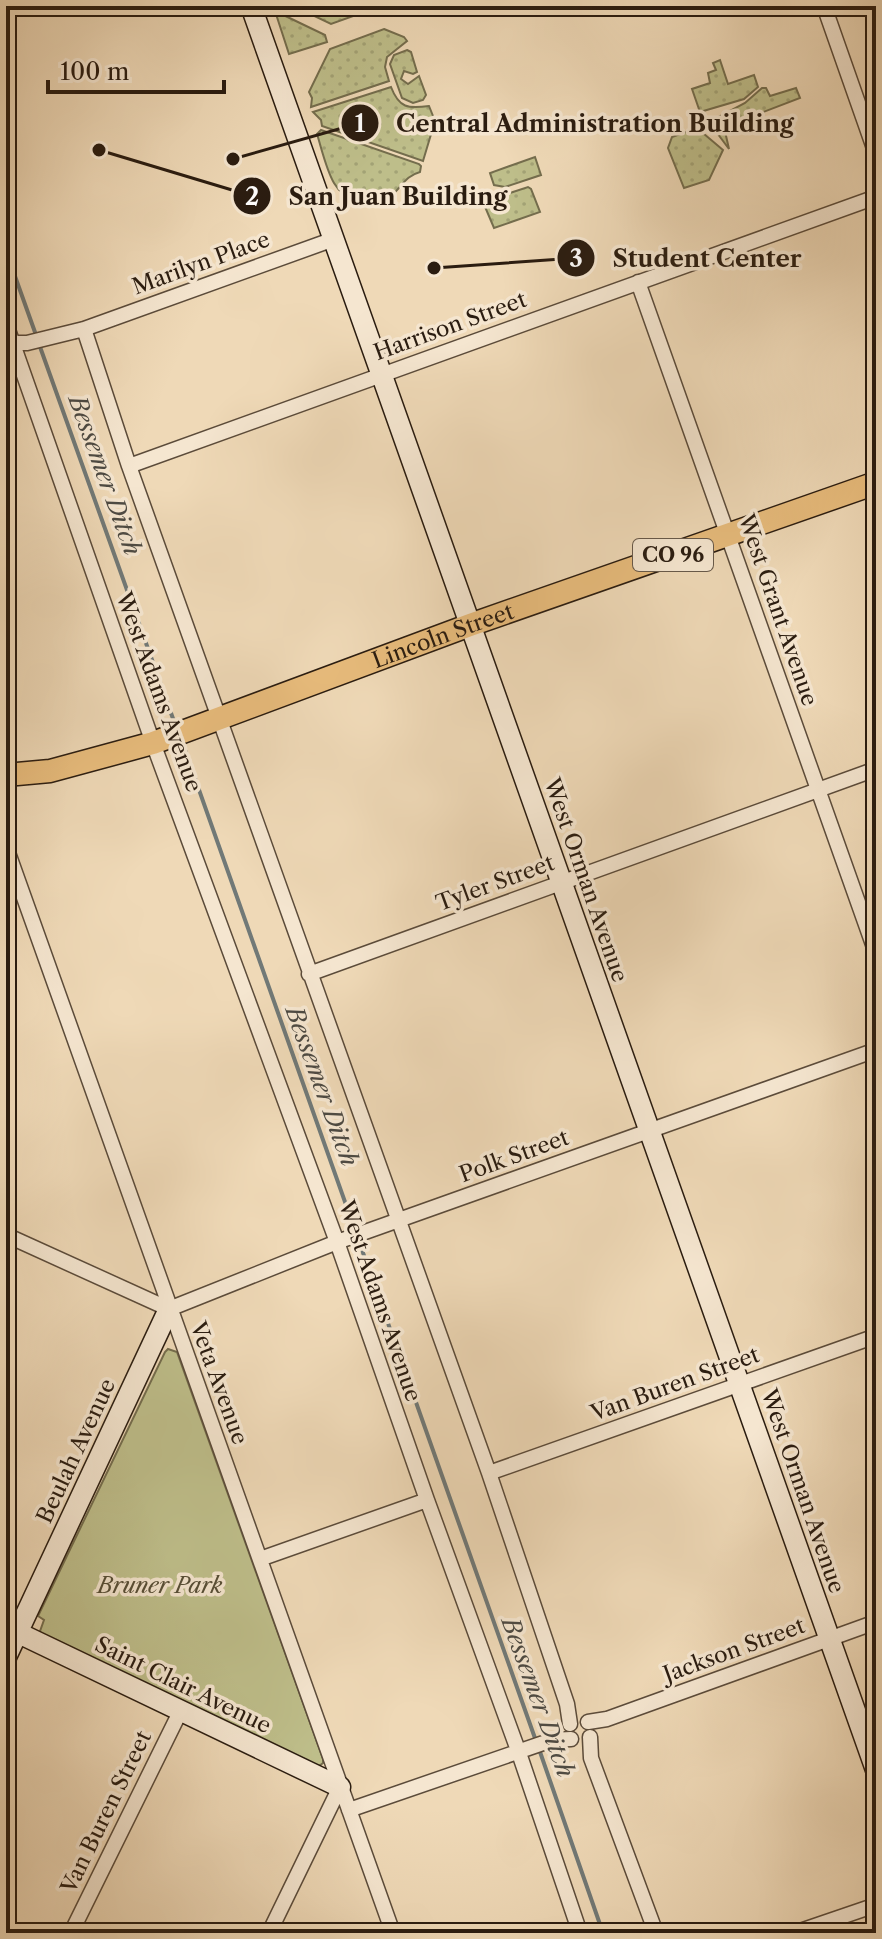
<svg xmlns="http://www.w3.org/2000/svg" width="882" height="1939" font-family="'Libre Caslon Text',serif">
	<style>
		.grass { fill: url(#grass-dots); stroke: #746d4d; stroke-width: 2 }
		.green { fill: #bebe8a; stroke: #746d4d; stroke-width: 2 }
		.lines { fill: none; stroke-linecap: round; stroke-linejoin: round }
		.stream { stroke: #717977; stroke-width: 4 }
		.street-casing { stroke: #5b4b3a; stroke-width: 17 }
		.secondary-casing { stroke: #2a1c10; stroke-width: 23 }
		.primary-casing { stroke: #2a1c10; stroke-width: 25 }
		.street { stroke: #f5e6d0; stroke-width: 14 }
		.secondary { stroke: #f5e6d0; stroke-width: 20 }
		.primary { stroke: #e8bc7c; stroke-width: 22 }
		.labels { text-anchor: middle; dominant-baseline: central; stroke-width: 7; stroke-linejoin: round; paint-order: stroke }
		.shield { fill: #f5e6d0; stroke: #67594a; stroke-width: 2 }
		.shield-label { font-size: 20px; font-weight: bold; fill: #2a1c10 }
		.street-label { font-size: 22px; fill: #2a1c10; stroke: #f5e6d0 }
		.park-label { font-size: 22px; font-style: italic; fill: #564d35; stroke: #f5e6d0 }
		.water-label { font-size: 24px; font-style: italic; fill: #4d4a43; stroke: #f5e6d0 }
		.leader { fill: none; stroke: #2a1c10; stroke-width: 3 }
		.callout-dot { fill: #2a1c10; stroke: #f5e6d0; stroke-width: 3 }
		.mark-label { font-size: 24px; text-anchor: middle; font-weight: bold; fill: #fff }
		.callout-label { font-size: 24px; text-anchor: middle; font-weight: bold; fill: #2a1c10; stroke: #f5e6d0; stroke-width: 7; stroke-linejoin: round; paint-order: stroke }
	</style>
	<defs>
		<pattern id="grass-dots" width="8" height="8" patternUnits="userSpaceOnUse" patternTransform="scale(2)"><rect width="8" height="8" fill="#bebe8a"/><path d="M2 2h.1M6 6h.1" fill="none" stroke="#a3a376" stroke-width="1.8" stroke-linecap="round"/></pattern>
	</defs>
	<rect width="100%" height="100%" fill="#efd9b7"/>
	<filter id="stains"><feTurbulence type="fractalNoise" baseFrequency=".0025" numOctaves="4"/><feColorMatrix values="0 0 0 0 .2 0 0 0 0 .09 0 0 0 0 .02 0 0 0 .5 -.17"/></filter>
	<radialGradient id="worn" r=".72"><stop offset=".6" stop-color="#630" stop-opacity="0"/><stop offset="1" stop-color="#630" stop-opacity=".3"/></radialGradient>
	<path class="grass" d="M304,6H374L373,9L331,24L306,12Z
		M275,11L325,35L327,42L289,54Z
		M384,29L404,37L407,41L387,57L385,67L389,81L311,107L312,98L309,92L330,49Z
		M407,50L411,52L417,72L413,74L404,71L401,79L408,84L419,76L426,95L423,100L413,103L402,98L390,64L394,55Z
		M720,60L728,84L754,75L758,87L744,99L700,112L692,89L710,83L708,73L716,70L713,63Z
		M391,87C399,108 408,109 429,106L435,121L423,161L322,126L321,120L313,112Z
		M762,88H766L770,96L796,88L800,98L724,127L729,149L709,122L745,103Z
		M697,128L723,150L709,180L684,188L668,148L672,137Z
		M321,130L419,164L421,166L420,172C405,176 402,187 391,196C374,209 344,201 334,183C326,169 322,150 317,134Z
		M535,157L541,175L505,187L494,185L490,173Z
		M528,187L531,189L540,212L494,228L483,202Z"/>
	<path class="green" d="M168,1349L177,1352L323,1759V1763L319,1766L39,1634L44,1620L38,1616L165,1352Z"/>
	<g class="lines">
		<path class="stream" d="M6,251L36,335
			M39,344L176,727
			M181,739L536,1741
			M539,1749L603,1933"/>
		<defs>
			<path id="street" d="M824,6L876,154
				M638,282L876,953
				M6,324L153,743L337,1242L427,1500L519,1753L580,1933
				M84,329L129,466L489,1473L567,1704L570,1724
				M6,343H27L84,329L334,239
				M129,466L876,197
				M6,847L393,1933
				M309,974L876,769
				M6,1235L169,1309L337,1242L876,1050
				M489,1473L876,1336
				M260,1559L427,1500
				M588,1722L607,1719L876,1622
				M590,1737L591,1758L656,1933
				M349,1810L552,1740L571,1739
				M71,1933L181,1710
				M269,1933L340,1787
				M794,1933L876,1905"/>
			<path id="secondary" d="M251,6L876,1770
				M8,1628L340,1787
				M6,1657L169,1309"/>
			<g id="primary">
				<path id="s1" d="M6,775L50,771L153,743L470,625L876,483"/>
			</g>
		</defs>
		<use href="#street" class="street-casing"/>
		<use href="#secondary" class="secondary-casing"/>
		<use href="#primary" class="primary-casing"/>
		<use href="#street" class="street"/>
		<use href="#secondary" class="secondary"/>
		<use href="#primary" class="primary"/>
	</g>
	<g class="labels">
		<rect class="shield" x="633" y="539" width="80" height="32" rx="6"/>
		<g class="shield-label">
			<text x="673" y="555">CO 96</text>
		</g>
		<g class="street-label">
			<text transform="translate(201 263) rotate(-20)">Marilyn Place</text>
			<text transform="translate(450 326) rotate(-20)">Harrison Street</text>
			<text transform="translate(778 610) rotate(71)">West Grant Avenue</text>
			<text stroke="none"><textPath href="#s1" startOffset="460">Lincoln Street</textPath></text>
			<text transform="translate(159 692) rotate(70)">West Adams Avenue</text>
			<text transform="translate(586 880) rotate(71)">West Orman Avenue</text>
			<text transform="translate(495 883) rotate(-20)">Tyler Street</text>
			<text transform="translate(514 1156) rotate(-20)">Polk Street</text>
			<text transform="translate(380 1301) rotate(71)">West Adams Avenue</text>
			<text transform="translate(219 1383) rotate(70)">Veta Avenue</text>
			<text transform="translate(675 1384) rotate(-20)">Van Buren Street</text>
			<text transform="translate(76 1451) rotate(-65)">Beulah Avenue</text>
			<text transform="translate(803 1491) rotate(71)">West Orman Avenue</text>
			<text transform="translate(734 1650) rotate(-20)">Jackson Street</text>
			<text transform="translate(183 1685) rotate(26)">Saint Clair Avenue</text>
			<text transform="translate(106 1812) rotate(-64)">Van Buren Street</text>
		</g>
		<g class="park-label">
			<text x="160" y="1585">Bruner Park</text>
		</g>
		<g class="water-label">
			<text transform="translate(105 475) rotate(70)">Bessemer Ditch</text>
			<text transform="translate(322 1086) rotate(70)">Bessemer Ditch</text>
			<text transform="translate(538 1697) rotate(70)">Bessemer Ditch</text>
		</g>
	</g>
	<path class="leader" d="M233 159L360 123M99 150L252 196M434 268L576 258"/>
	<g class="callout-dot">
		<circle cx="233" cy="159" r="8"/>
		<circle cx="99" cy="150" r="8"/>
		<circle cx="434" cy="268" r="8"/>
		<circle cx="360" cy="123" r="20"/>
		<circle cx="252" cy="196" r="20"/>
		<circle cx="576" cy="258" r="20"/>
	</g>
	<g class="mark-label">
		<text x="360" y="132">1</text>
		<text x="252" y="205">2</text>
		<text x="576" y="267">3</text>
	</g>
	<g class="callout-label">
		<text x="595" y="132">Central Administration Building</text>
		<text x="398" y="205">San Juan Building</text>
		<text x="707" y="267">Student Center</text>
	</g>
	<rect width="882" height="1939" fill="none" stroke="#efd9b7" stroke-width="32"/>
	<rect x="8" y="8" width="866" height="1923" fill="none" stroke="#2a1c10" stroke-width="4"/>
	<rect x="16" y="16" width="850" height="1907" fill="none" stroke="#2a1c10" stroke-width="2"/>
	<path d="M48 80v12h176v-12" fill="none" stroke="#2a1c10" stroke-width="4"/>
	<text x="60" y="80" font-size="24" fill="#2a1c10" stroke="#f5e6d0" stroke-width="6" paint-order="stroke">100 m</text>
	<rect width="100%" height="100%" filter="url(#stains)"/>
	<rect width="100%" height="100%" fill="url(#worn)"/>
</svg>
